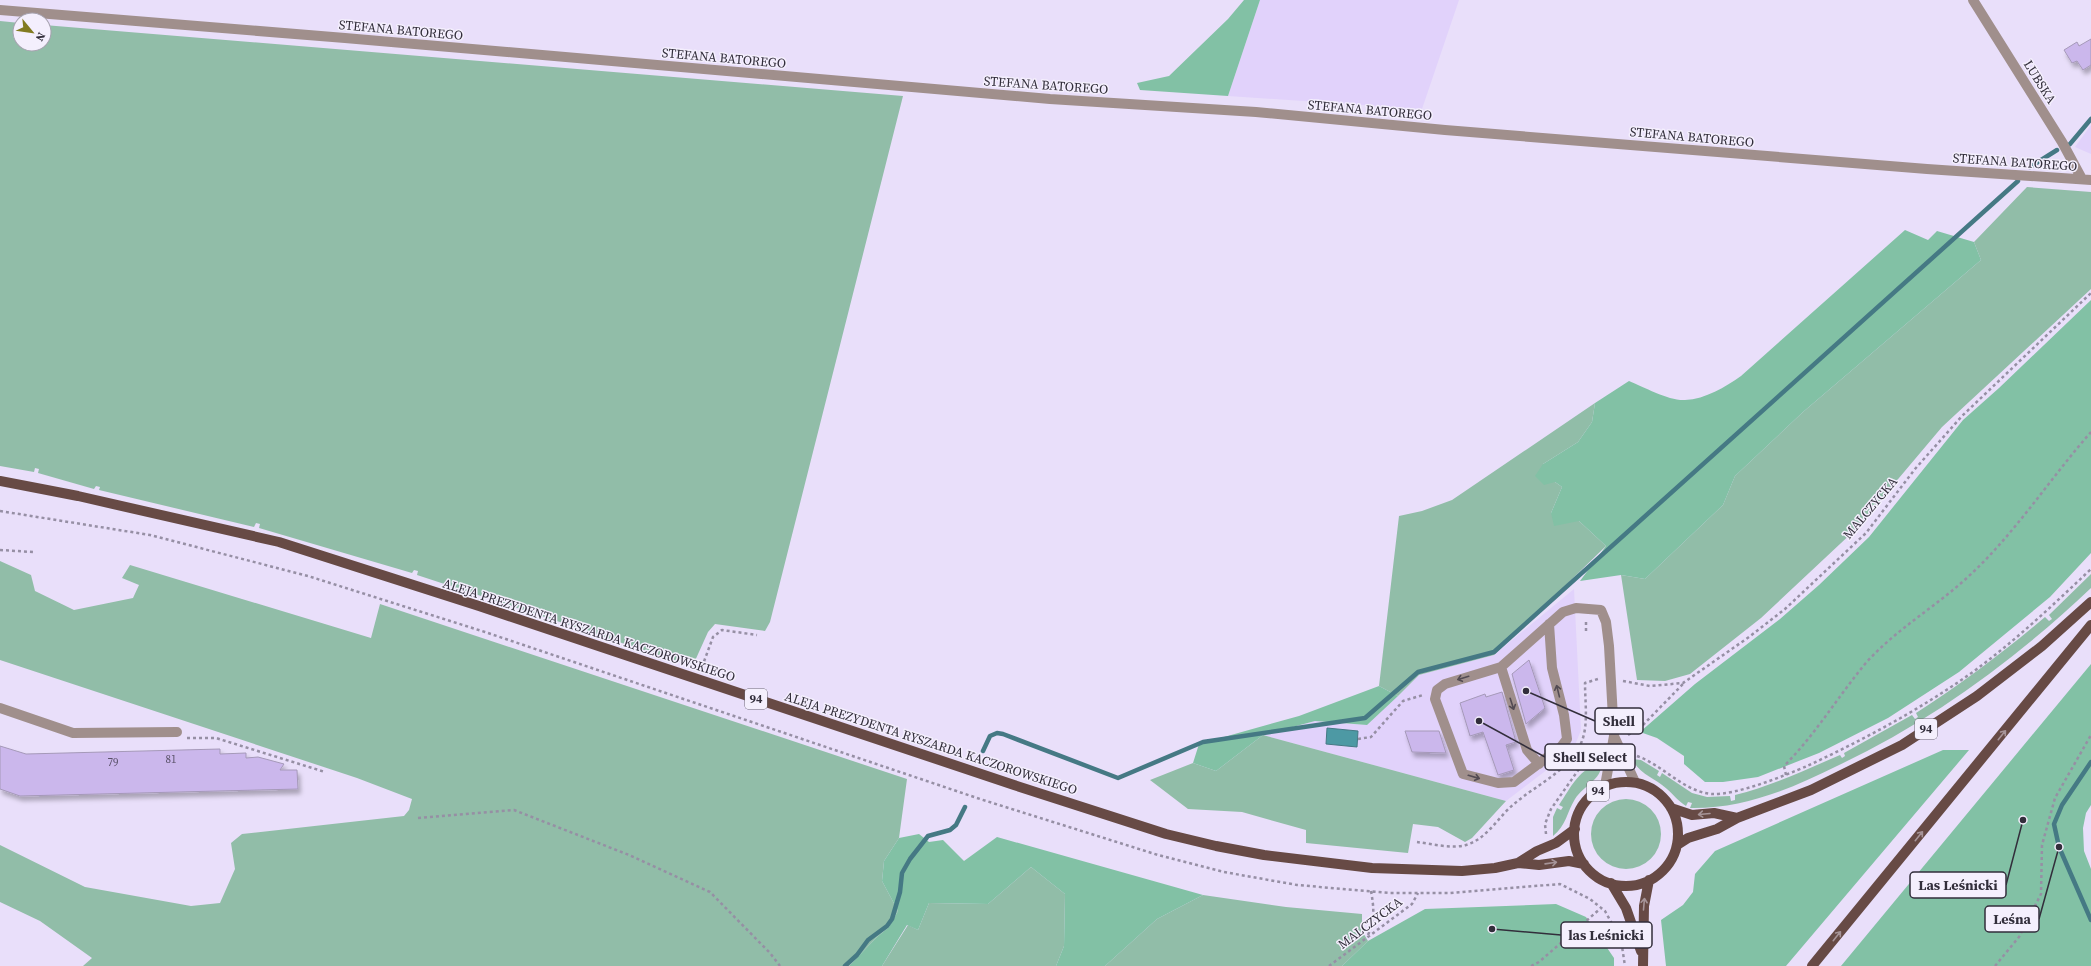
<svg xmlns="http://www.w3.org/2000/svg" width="2091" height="966" font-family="'Source Serif 4',serif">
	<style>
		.built { fill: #e1d2fb }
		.green { fill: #91bda8 }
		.forest { fill: #82c1a5 }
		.water { fill: #4d99a4; stroke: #457984 }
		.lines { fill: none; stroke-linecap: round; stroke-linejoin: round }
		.stream { stroke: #457984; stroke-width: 4.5 }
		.building { fill: #cbb7ec; stroke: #a599b8; filter: url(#shadow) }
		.path { stroke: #968fa4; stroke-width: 2.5; stroke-dasharray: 3 3; stroke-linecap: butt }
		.minor { stroke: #a08f8c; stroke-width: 10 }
		.major { stroke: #674a45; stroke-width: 10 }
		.oneway { stroke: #534b53 }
		.oneway2 { stroke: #a69498 }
		.labels { text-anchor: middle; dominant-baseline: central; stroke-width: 3; stroke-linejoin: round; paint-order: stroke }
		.number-label { font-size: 11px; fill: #585067 }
		.shield { fill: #f4effd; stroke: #6c6875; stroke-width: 1 }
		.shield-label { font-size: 12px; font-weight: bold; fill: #322e3b }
		.street-label { font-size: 13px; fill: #322e3b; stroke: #f4effd }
		.leader { fill: none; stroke: #322e3b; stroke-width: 1.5 }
		.callout-dot { fill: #322e3b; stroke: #f4effd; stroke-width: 1.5 }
		.callout { fill: #f4effd; stroke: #322e3b; stroke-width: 1.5 }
		.callout-label { font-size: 14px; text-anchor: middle; font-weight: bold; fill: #322e3b }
	</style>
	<defs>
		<filter id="shadow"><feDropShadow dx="2.5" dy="4.5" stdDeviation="2" flood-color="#0004"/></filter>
	</defs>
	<rect width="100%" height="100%" fill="#e9dffa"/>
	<path class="built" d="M1260,0H1459L1422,109L1228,96Z
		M2091,125V154L2075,147Z
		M1574,589L1581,730L1573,750L1506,801L1263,735L1315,721L1367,725L1419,675L1494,655Z"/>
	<path class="green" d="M0,21L20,23V44H44V25L903,96L770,622L765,631L715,624L708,632L694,663L686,664L573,627L574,623L570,622L569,625L417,575L418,571L414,570L412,573L259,528L260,524L256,523L254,527L99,490L100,487L96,486L94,489L38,473L39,469L35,468L34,472L0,466Z
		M2027,187L2091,192V289L1942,427L1856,529L1761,618L1690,674L1665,681L1637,680L1621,575L1645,579L1723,505L1735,476L1803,412L1981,260L1974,242Z
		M1595,403L1592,422L1578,442L1543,464L1555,482L1562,487L1551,513L1579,521L1606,546L1494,655L1419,675L1398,696L1379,686L1399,516L1422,511L1452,500Z
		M0,561L31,575L35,591L74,610L133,598L139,585L122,578L130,565L371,638L380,604L907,779L899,838L884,861L882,881L898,911L889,927L877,937L849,966H83L92,958L40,921L0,902V845L85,887L191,906L220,903L235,869L231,843L242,834L404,816L409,810L412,799L357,778L0,660Z
		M2091,574V588C2015,660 1932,721 1837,766C1791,789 1743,809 1690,808L1692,803L1688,802L1686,806C1678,801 1674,795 1667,789C1654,777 1641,776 1632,759L1641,760L1659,771L1657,775L1660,777L1662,773L1692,793L1707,797L1730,796L1731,801L1735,800V795C1772,786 1805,770 1840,755L1842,758L1845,756L1844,753L1912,715L1915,719L1918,717L1916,713C1961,684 2004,652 2045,617L2049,621L2052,619L2049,615Z
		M1263,735L1506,801L1472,838L1465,842L1438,827L1413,824L1408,853L1306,843V830L1242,812L1188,809L1150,780L1193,763L1216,771Z
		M1602,763C1601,781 1584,785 1575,799C1567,812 1566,826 1553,836V817L1557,808L1561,810L1563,807L1559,805C1571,787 1580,767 1602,763Z
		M1591 834a35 35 0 1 1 70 0a35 35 0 1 1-70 0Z
		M1031,867L1065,894L1064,946L1056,966H882L908,925L918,930L929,903L988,904Z
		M1203,895L1286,907L1362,914V931L1368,941L1342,966H1105L1157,919Z"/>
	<path class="forest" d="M1244,0H1260L1228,96L1140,90L1137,83L1169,76L1228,19Z
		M1905,230L1928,240L1937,231L1974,242L1981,260L1803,412L1735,476L1723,505L1645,579L1621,575L1580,581L1606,546L1579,521L1554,526L1551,513L1562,487L1555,482L1544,485L1535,476L1543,464L1578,442L1592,422L1595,403L1629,381C1644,387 1669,401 1685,400C1706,399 1725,387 1741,376Z
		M2091,300V553L2050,597L1959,672L1888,718L1819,753L1758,777L1723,782H1705L1684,764V756L1657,738L1640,732L1695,684L1780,619L1819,585L1869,537L1963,420L1999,388Z
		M2091,664V805L2086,813L2083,828L2084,851L2091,869V966H1841Z
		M1379,686L1398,696L1367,725L1315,721L1263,735L1216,771L1193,763L1199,744L1299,716Z
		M1943,750H1969L1786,966H1666L1661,920L1683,905L1693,892L1695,874L1715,851Z
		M919,834L929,842L943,840L964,861L997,837L1203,895L1157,919L1105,966H1056L1064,946L1065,894L1031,867L988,904L929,903L918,930L907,925L882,966H849L877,937L889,927L898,911L882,881L884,861L899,838Z
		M1556,904L1586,917L1614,958V966H1342L1368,941L1425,909Z"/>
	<path class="water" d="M1327,728L1358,731L1357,747L1326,744Z"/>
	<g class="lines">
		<path class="stream" d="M2070,144L2091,119
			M2030,167L2057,150
			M983,751L990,736L997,733L1003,734L1118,778L1203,742L1365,718L1418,672L1494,652L2018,181
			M2091,762L2062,805L2054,824L2059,847L2091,920
			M845,966L857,955L868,940L887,926L892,919L900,892L902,873L910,859L928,836L950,830L956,825L965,807"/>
	</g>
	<path class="building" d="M2091,39V65L2083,70L2077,61L2072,63L2064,50L2077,42L2079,46Z
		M1529,660L1545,708L1526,724L1512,674Z
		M1502,692L1516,742L1506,745L1514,770L1498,775L1483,732L1470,736L1460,703L1485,694L1486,697Z
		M1405,731H1439L1446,753L1412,752Z
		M0,746L26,754L220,749V754L246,753V758L258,757L284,764L280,770H297L298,789L20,796L0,789Z"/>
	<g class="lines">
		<path class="path" d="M0,511L150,535L308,576L485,632L980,799L1158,855L1224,872L1297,885L1390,893H1450L1560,884L1590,899L1605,911L1621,940L1625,966
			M0,550L33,552
			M1586,631V621
			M702,667L713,637L722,630L757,635
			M1623,681L1650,686L1683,683L1749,637L1785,609L1866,533L1915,469L1962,416L2091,293
			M1628,735L1642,726L1683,684
			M187,738H216L325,772
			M1358,739L1371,737L1403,701L1423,695
			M1637,756C1663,765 1684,792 1712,794C1737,795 1784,776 1807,766C1863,740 1919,710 1970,674C2013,643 2052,606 2091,569
			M1786,775L1784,766C1815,735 1837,698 1865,664C1893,632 1929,611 1960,584C2011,540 2047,482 2091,432
			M418,818L514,810L629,855L710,892L770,953L780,966
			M1546,834L1545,824L1551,809L1579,769L1597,760
			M1417,842C1432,844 1452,849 1466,845C1487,839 1498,817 1514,804C1537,784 1573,769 1583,738C1588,721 1585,701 1585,683L1598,679
			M1368,935C1375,919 1374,908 1371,891
			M1329,966L1412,904L1418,893
			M1531,966L1539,962L1601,908
			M1995,966L2019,937L2041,894L2042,845L2055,798L2091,735"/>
		<path class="minor" d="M1973,0L2062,142L2082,179
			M0,10L345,38L1050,99L1256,112L1445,130L1927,169L2091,180
			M1549,624L1552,668L1564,715L1567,739L1561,747L1514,782L1498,783L1463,774L1435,699L1437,690L1445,684L1501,667L1563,612L1576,608L1601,610L1606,622L1609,646L1614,736L1605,786
			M1501,667L1527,750L1539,764
			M0,708L73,733L177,732
			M1614,736L1635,782"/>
		<path class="major" d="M0,481L78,496L279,542L479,606L1014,785L1166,834L1216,846L1264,855L1372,868L1462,871L1495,868L1518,863L1537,851L1556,843L1575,829
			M1574 834a52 52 0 1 1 104 0a52 52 0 1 1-104 0Z
			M1671,808L1692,815L1714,813L1737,818
			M1677,845L1688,838L1717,829L1737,818L1811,790L1902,745L1977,696L2042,646L2091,602
			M1518,863L1539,865L1569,861L1584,864
			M1611,883L1626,908L1641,951
			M1643,966L1644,906L1649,880
			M1812,966L2091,625"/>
	</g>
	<defs><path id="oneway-shaft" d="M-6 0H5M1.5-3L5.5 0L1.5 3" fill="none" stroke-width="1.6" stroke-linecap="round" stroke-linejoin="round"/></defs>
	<g class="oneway">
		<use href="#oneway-shaft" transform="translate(1463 678) rotate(163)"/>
		<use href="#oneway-shaft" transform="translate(1558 691) rotate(-104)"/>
		<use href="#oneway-shaft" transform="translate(1512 704) rotate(72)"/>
		<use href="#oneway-shaft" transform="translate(1474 777) rotate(16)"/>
	</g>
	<g class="oneway2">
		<use href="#oneway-shaft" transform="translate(2002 735) rotate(-51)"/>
		<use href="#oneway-shaft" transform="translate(1704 814) rotate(175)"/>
		<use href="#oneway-shaft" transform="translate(1919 836) rotate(-51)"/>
		<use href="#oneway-shaft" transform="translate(1551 863) rotate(-8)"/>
		<use href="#oneway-shaft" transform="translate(1644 904) rotate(-85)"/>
		<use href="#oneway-shaft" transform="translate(1837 936) rotate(-51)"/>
	</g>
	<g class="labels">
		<g class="number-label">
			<text x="171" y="759">81</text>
			<text x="113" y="762">79</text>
		</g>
		<g class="shield">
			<rect x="745" y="689" width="22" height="20" rx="3"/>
			<rect x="1915" y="719" width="22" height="20" rx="3"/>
			<rect x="1587" y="781" width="22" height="20" rx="3"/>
		</g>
		<g class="shield-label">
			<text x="756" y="699">94</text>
			<text x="1926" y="729">94</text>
			<text x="1598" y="791">94</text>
		</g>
		<g class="street-label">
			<text transform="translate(401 30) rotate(5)">STEFANA BATOREGO</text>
			<text transform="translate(724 58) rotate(5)">STEFANA BATOREGO</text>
			<text transform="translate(2040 82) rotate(58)">LUBSKA</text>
			<text transform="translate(1046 85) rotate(4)">STEFANA BATOREGO</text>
			<text transform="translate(1370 110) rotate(5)">STEFANA BATOREGO</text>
			<text transform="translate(1692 137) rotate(5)">STEFANA BATOREGO</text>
			<text transform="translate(2015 162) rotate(4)">STEFANA BATOREGO</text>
			<text transform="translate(1870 508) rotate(-50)">MALCZYCKA</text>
			<text transform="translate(589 630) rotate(18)">ALEJA PREZYDENTA RYSZARDA KACZOROWSKIEGO</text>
			<text transform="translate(931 743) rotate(18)">ALEJA PREZYDENTA RYSZARDA KACZOROWSKIEGO</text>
			<text transform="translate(1370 923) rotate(-37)">MALCZYCKA</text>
		</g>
	</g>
	<path class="leader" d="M1526 691L1595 721M1479 721L1545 757M2023 820L2006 885M2059 847L2039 919M1492 929L1561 935"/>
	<g class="callout-dot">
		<circle cx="1526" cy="691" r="4"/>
		<circle cx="1479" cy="721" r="4"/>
		<circle cx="2023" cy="820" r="4"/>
		<circle cx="2059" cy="847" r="4"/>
		<circle cx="1492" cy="929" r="4"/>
	</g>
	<g class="callout">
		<rect x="1595" y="708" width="48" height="26" rx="4"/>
		<rect x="1545" y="744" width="90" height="26" rx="4"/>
		<rect x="1910" y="872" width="96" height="26" rx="4"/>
		<rect x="1985" y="906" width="54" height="26" rx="4"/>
		<rect x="1561" y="922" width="91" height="26" rx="4"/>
	</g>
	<g class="callout-label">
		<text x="1619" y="726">Shell</text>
		<text x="1590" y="762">Shell Select</text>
		<text x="1958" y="890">Las Leśnicki</text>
		<text x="2012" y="924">Leśna</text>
		<text x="1606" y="940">las Leśnicki</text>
	</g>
	<g transform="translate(32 32) rotate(119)"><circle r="19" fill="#f4effd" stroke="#a6a2af"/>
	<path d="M0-3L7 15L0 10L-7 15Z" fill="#827b21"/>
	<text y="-6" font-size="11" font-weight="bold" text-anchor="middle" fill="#322e3b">N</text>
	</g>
</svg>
